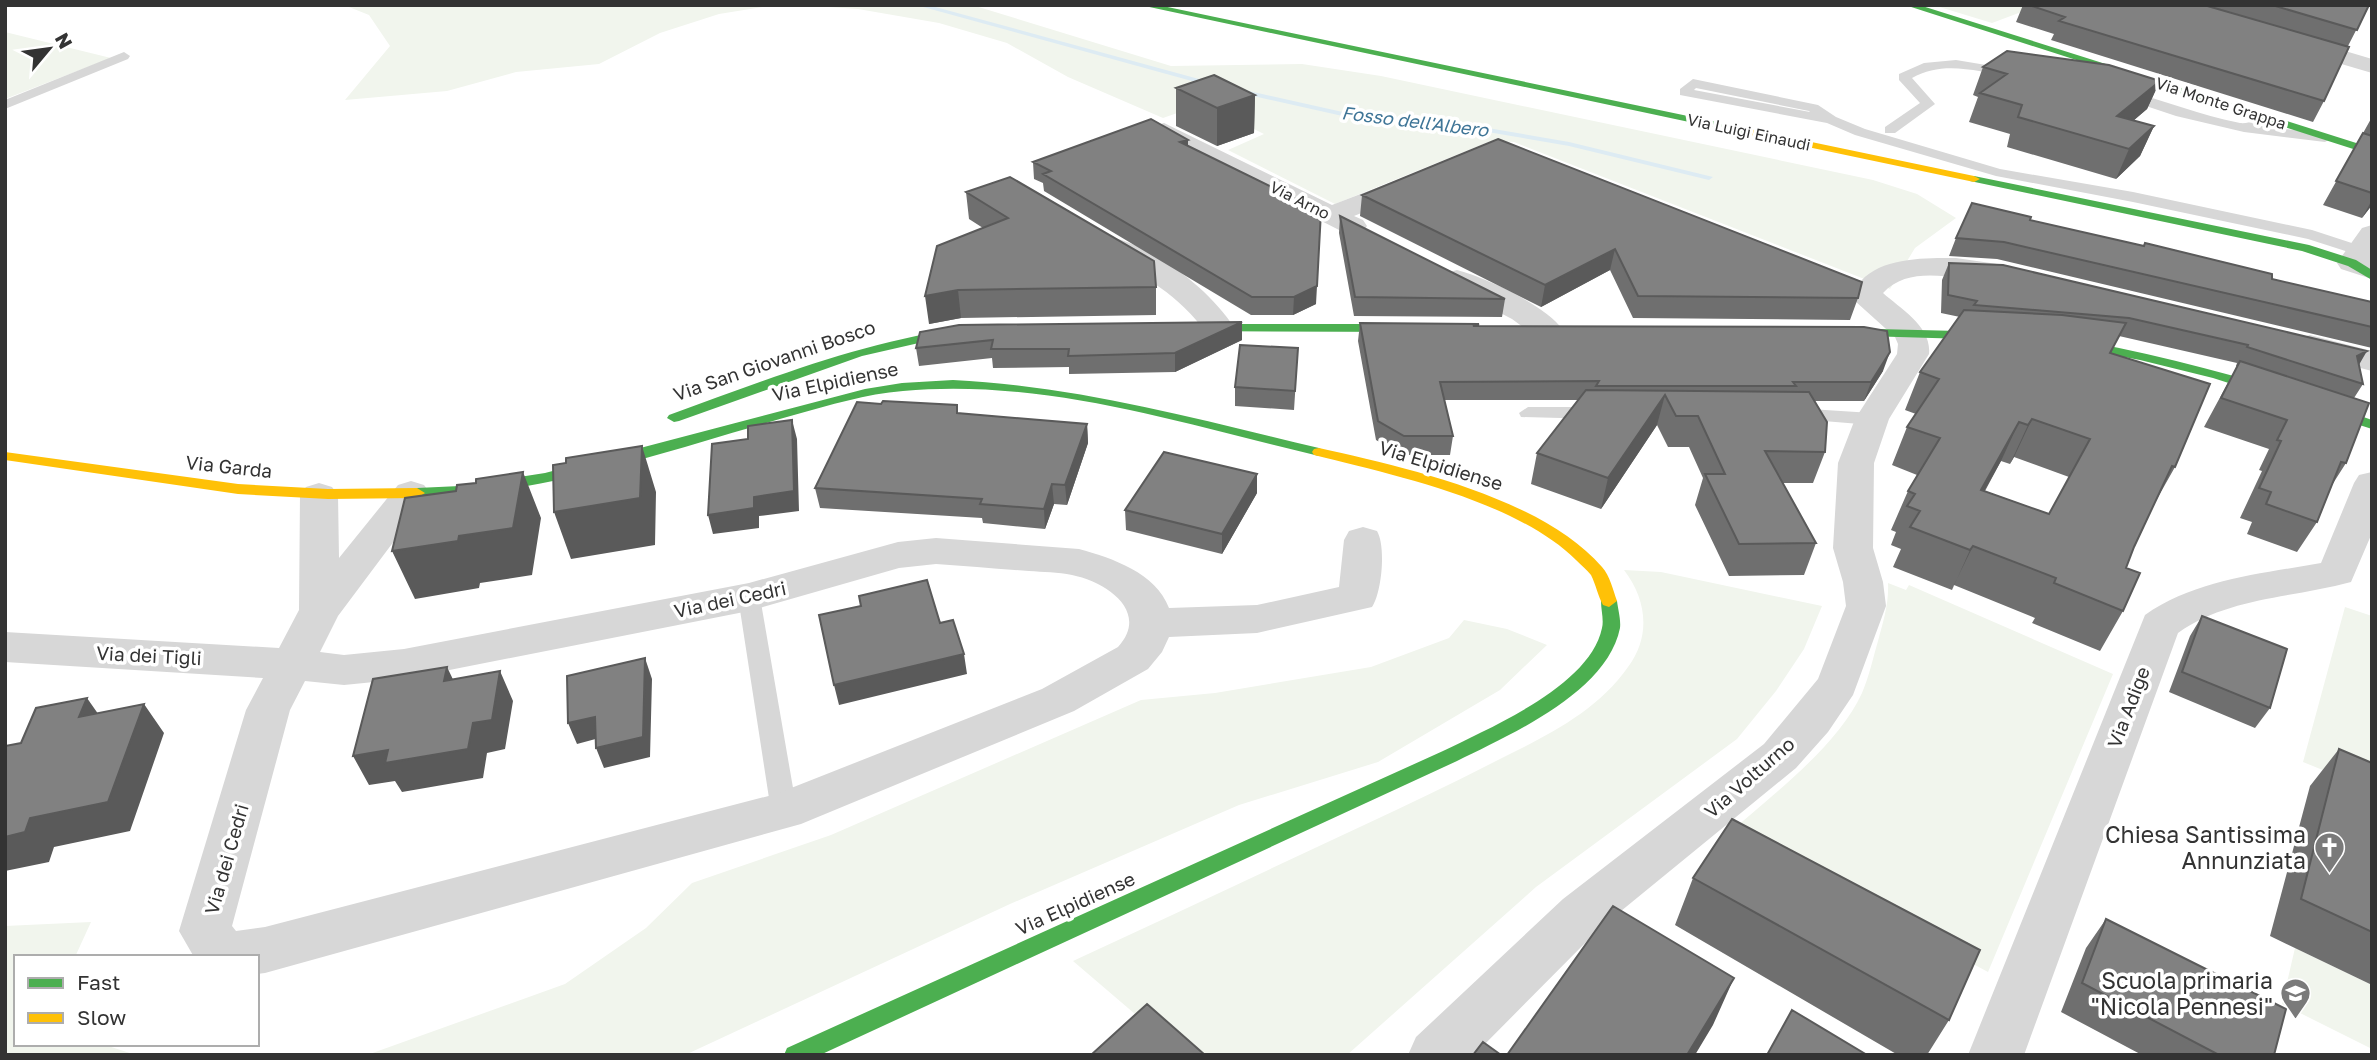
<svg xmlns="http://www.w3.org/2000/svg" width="2377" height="1060" font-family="'Golos Text',sans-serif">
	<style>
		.green { fill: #f1f5ed }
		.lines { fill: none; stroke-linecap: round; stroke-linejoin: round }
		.stream { fill: #ddebf3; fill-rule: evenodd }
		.lane { fill: #d7d7d7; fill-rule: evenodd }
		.street { fill: #d7d7d7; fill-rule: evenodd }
		.fast { fill: #4caf50; fill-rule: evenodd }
		.slow { fill: #ffc107; fill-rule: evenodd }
		.wall { fill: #6f6f6f; fill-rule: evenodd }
		.shaded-wall { fill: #5a5a5a }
		.building { fill: #818181; stroke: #5a5a5a; stroke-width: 2; fill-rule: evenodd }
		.labels { text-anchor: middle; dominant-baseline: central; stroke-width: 7; stroke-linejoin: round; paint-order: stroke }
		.far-street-label { font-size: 16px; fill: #333; stroke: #fff }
		.far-water-label { font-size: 18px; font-style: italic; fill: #3f7597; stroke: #fff }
		.street-label { font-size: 19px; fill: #333; stroke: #fff }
		.near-poi-label { font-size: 23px; fill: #333; stroke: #fff; text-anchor: end }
	</style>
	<rect width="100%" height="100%" fill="#fff"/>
	<path class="green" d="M344,5H774L719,14L660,33L599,64L516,72L447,91L345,100L390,46L369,15Z
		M799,5H972L1171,66L1302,64L1381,76L1873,180L1917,194L1956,218L1915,248L1890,289L1514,142L1491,141L1335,204L1228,150L1264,134L1203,104L1163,118L1068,77L1007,43L939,23L858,9Z
		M1933,5H2040L1992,23Z
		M5,32L111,58L5,99Z
		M1624,570L1661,572L1822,606L1804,649L1776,691L1737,739L1536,887L1347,1055H1183L1073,961C1170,916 1266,871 1362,826C1407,805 1451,784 1496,761C1544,737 1596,713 1628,667C1651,636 1647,600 1624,570Z
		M1888,583L1906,590L1909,585L2113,674L1988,972L1729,833C1773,794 1837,747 1862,693C1869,677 1873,658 1878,641C1883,622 1889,604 1888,583Z
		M2345,607L2372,616V790L2303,762Z
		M1464,620L1507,629L1547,645L1500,690L1378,762L1239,805L1010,904L685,1055H367L565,984L646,928L692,883L831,835L1141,700L1215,693L1371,667L1449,638Z
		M91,922L75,957H16V1044H102L136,1055H5V926Z
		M2295,948L2372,985V1049L2282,1004Z"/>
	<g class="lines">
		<path class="stream" d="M916,5H928L1217,84L1210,86Z
			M1231,87L1356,115L1435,119L1569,142L1713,177L1709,180L1569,146L1435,123L1356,119L1231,91Z"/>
		<path class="lane" d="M124,52L130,56L128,59L5,109V100Z
			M1956,60L2010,69L2016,73L2010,77C1977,71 1943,60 1912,78L1935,104L1895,133H1885V127L1920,103L1899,80V74L1924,63Z
			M1693,79L1818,105L1836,117L1865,129L2000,169L2133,192L2312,230L2367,248L2369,251L2361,256L2308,239L2133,202L1996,176L1855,135L1827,123L1680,95V89ZM1696,88L1809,111L1810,112L1694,90Z
			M2124,90C2163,100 2200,115 2240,123C2247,124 2253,120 2261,122L2262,126L2325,134L2332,138L2325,142L2244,132L2176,116L2119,97L2117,94Z
			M1528,407H1597L1606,413L1597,419L1521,417L1519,413Z
			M1794,408L1872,413L1882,419L1872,425L1787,418L1785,414Z
			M749,589L757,592L760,597L797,811L793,818L784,821L775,818L771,811L738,597L741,592Z"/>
		<path class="street" d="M2295,36L2372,59V73L2287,48L2284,43L2287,38Z
			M1164,123L1332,205L1410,175L1420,177L1424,183L1420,189L1354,216L1363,220L1367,226L1363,232L1353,235L1343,232L1155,136L1151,131L1155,126Z
			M2372,225L2370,259L2372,260V279L2341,269L2337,263L2362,228Z
			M1111,237C1156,248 1209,289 1234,327L1229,334L1218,337L1207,334C1178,293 1143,276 1101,252L1096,246L1101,240Z
			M1956,258L2011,266L2015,272L2011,278C1972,288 1915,258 1883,293C1901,309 1932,327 1929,354L1889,419L1874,463L1873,548L1883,582L1886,606L1853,695L1828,732L1796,768L1599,929L1474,1055H1408L1416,1037L1563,899L1764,744L1818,679L1846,606L1843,582L1833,548L1838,463L1855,419L1897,354L1898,344L1895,337L1855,301L1799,278L1795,272L1799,266L1810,263L1821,266L1861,281C1882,257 1927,258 1956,258Z
			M1457,270C1485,277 1546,306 1562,329L1557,336L1546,339L1535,336L1512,319L1446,285L1442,279L1446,273Z
			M2310,335L2372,351V371L2299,352L2294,345L2299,338Z
			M2372,472V533L2351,582C2293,598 2228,597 2178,633L2024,1055H1968L2145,615C2197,579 2261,574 2321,563L2354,483L2359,475Z
			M411,481L424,485L430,493L338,616L320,652L344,655L404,649L749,583L898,542L936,538L1079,549C1112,558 1156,573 1169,608L1257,605L1339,587L1344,540L1349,531L1363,527L1377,531C1386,546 1382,592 1372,607L1257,633L1169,637L1162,652L1148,669L1074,711L801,824L265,973L257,974V957H194L179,931L246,710L263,678L5,662V632L279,648L299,610L300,495L306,487L319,483L332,487L338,495L339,558L398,485ZM936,564C967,566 998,569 1029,571C1043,572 1058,572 1072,575C1107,582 1150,612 1118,647L1042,689L776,794L265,927L236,931L232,926L290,710L305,681L344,685L404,679L749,611L899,568Z"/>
		<path class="fast" d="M1140,5H1158L1750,129L1755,132L1750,135Z
			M1905,5H1919L2372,148V155Z
			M1974,176L2309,245L2356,260L2372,270V280L2348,266L2302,251L1970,181L1968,179Z
			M1189,324H1412L1419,328L1412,332L1184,331V325Z
			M971,327L976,328V334L932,340L862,356L679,421L674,422L667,418L669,415C769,379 865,340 971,327Z
			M1836,328L2000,332L2007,336L2000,340L1831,335V329Z
			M2060,337C2167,355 2270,384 2372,420V429L2213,378L2140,360L2055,344V338Z
			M953,380C1078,386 1197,419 1319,448L1326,452L1319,456C1183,424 1044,378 903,391C866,394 830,405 794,415C680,447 564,489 444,496C433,497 417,501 409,493L417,488L460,486L545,473L865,389L902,383Z
			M1609,595L1617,601C1618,609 1621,620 1620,628C1607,693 1509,735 1457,761L820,1055H784L787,1048L1443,751C1491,727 1590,686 1602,628C1604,620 1601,610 1601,601Z"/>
		<path class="slow" d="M1750,129L1974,176L1980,179L1974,182L1746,134V130Z
			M1319,448C1405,467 1542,498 1602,567C1610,576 1613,590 1617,601L1609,607L1603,605C1598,596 1596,585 1591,575C1587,570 1581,565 1576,560C1516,501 1394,475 1314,455L1312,452L1314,449Z
			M5,452L238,484L328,489L417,488L425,493L417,498L328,499L238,494L5,460Z"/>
	</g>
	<path class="wall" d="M2023,5H2369L2348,46L2324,101L2313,122L2051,40L2054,34L2016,22Z
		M1983,67L2160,81L2147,109L2133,121L2154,126L2140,156L2116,179L2007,147L2010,134L1969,122L1978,97L1973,95Z
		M1176,88L1255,95L1254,133L1217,146L1176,126Z
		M2372,117V205L2362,218L2323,205Z
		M1188,146L1316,304L1293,315H1251L1044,191L1043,183L1034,179L1033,162Z
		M966,192L1156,287V315L961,318L929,324L983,228L969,219Z
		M1362,195L1858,298L1850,320L1633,318L1610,270L1541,307L1360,216Z
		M1340,216L1505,299L1502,317L1354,316L1339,233Z
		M2030,220L2144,246L2145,243L2272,279L2372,302V348L1997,259L1949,256L1956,238Z
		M1949,263L2359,364L2363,384L2354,398L2346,463L2332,485L2317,522L2297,552L2247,534L2252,522L2240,518L2262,471L2259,470L2269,449L2204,427L2237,366H2236L2237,363L2119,336L2111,353L2175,467L2153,506L2134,547L2126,568L2123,611L2100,651L2032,623L2035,618L1954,585L1952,590L1893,567L1901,549L1891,545L1896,532L1891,530L1908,491L1917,475L1892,465L1907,427L1916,414L1905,410L1920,372L1960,317L1941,313L1942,280ZM2014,457L2069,477L2049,514L1985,491L2001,461L2010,464Z
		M1242,322V340L1175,372L1069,374V367L993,368L992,358L919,366L916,348L920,332Z
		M1360,323L1479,324L1478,326L1883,371L1864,401H1815L1825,452L1813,483H1782L1816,543L1804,575L1729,576L1695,505L1703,478L1689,447H1668L1657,425L1601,509L1531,484L1537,453L1578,400H1444L1453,436L1450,455H1402L1376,440L1358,341Z
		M1298,348L1294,410L1235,406V387Z
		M881,404L957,405L958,413L1087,424L1088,443L1067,505L1054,504L1045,529L983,523L982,518L820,508L815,488Z
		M1257,493L1222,554L1126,530L1125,510Z
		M2202,616L2270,708L2255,728L2169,692L2190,636Z
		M2339,749L2372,763V985L2270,936L2310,786Z
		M1693,878L1949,1020L1927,1055H1898L1675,925Z
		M2106,919L2274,1055H2142L2061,1012L2086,948Z"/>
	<path class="shaded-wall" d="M2160,81L2147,109L2107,143L2117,116Z
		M1255,95L1254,133L1217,146V108Z
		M2154,126L2140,156L2116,179L2129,149Z
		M1188,140V156L1180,142Z
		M2372,200V205L2362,218Z
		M1615,249L1610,270L1541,307L1545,285Z
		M1317,286L1316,304L1293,315L1294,297Z
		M958,290L961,318L929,324L925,296Z
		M1242,322V340L1175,372V353Z
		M2367,351L2356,370L2357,356Z
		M1890,352L1883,371L1864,401L1871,382Z
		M1665,395L1657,425L1601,509L1608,478Z
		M2032,419L2014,457L2010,464L2028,425Z
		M792,420L797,439L799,511L759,516V528L713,534L708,515Z
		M2019,422L2001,461L1963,529L1981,490Z
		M1087,424L1088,443L1067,505L1065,485Z
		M642,446L656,492L655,545L571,559L554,512Z
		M523,472L541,518L532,575L480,583L479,588L415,599L392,551L459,536Z
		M1257,474V493L1222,554V534Z
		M1052,484L1054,504L1045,529L1044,509Z
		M1973,546L1954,585L1952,590L1970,550Z
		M964,654L967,674L839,705L834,685Z
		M645,658L652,679L650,757L604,768L596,748Z
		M447,667L461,696L444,681Z
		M500,671L513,701L505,749L487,753L483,778L402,792L395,781L369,785L353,756L388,750L473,723Z
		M87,698L108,728L79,717Z
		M144,704L164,733L130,831L54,847L49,862L5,871V837Z
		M595,717L603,737L577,744L568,723Z
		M1734,978L1713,1025L1695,1055H1687Z"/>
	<path class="building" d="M2029,5H2204L2349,47L2324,101L2059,21L2065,17Z
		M2272,5H2369L2357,30Z
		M2007,51L2109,65L2160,81L2117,116L2154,126L2129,149L2018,117L2022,105L1980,93L2007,74L1983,67Z
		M1214,75L1255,95L1217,108L1176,88Z
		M1151,119L1188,140L1180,142L1321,211L1317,286L1294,297H1252L1043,174L1051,171L1033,162Z
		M2363,133L2372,136V193L2336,181Z
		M1498,139L1862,282L1858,298L1638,296L1615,249L1545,285L1362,195Z
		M1010,177L1154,261L1156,287L958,290L925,296L937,246L1008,218L966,192Z
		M1972,203L2031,217L2030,220L2144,246L2145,243L2272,274V279L2372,302V327L2004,242L1956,238Z
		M1340,216L1505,299L1355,297Z
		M1949,263L2003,265L2367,351L2357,356L2363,384L2247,347L2248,345L2129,318L1974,305L1977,301L1948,295Z
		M1964,310L2062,315L2126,323L2110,353L2210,384L2175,467L2172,466L2134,547L2126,568L2140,573L2123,611L2054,583L2056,578L1973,546L1970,550L1910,527L1920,511L1907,506L1915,494L1908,491L1940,438L1907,427L1939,379L1920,372ZM2032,419L2090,439L2049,514L1981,490L2019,422L2028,425Z
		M1242,322L1175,353L1068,356L1069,349H991L993,340L916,348L920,332L959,325Z
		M1360,323L1479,324L1473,326L1864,327L1887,331L1890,352L1871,382H1793L1796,386H1596L1599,381L1440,382L1453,436H1404L1378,421Z
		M1240,345L1298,348L1295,391L1235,387Z
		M2240,361L2369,403L2346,463L2341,462L2317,522L2266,504L2271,492L2259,488L2281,441L2277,440L2287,420L2221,398Z
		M1586,390L1809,392L1827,422L1825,452L1765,451L1816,543L1739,544L1705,474H1725L1698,416H1676L1665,395L1608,478L1537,453Z
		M883,401L957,405V413L1087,424L1065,485L1052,484L1044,509L980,504L982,499L815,488L857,402L881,404Z
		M792,420L794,491L754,497V508L708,515L712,444L748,439V426Z
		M642,446L640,498L554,512L553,465L566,463V458Z
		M1164,452L1257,474L1222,534L1125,510Z
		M523,472L513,528L459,536L458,541L392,551L405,498L456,491L457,485L476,483V479Z
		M927,580L940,623L953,620L964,654L834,685L819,615L861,606L859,596Z
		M2202,616L2287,649L2270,708L2182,672Z
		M645,658L643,737L596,748L595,717L568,723L567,676Z
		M447,667L444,681L500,671L492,720L473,723L468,749L385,763L388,750L353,756L373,679Z
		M87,698L79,717L144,704L108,802L30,818L25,832L5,837V746L21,743L36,708Z
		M2339,749L2372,763V932L2301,899Z
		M1732,819L1980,950L1949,1020L1693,878Z
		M1613,906L1734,978L1687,1055H1507Z
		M2106,919L2286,1009L2274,1055H2219L2082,983Z
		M1147,1004L1205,1055H1091Z
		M1792,1010L1867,1055H1767Z
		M1483,1042L1501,1055H1473Z"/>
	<defs>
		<symbol id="church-pin" viewBox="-11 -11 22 30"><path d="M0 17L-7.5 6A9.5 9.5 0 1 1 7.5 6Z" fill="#7a7a7a" stroke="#fff"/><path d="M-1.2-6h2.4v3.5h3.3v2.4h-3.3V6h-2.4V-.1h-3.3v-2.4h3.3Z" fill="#fff"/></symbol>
		<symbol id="school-pin" viewBox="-11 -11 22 30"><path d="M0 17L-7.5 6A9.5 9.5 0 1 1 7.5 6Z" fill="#7a7a7a" stroke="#fff"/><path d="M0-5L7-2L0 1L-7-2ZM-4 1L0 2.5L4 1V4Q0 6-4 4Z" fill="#fff"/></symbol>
	</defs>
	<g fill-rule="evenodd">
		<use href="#church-pin" x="2312" y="830" width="35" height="47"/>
		<use href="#school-pin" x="2278" y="976" width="35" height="47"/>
	</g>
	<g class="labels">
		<g class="far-street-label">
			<text transform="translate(2221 103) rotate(18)">Via Monte Grappa</text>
			<text transform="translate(1749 132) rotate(12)">Via Luigi Einaudi</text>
			<text transform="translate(1300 200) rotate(27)">Via Arno</text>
		</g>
		<g class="far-water-label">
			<text transform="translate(1415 121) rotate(7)">Fosso dell'Albero</text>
		</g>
		<g class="street-label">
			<text transform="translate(774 360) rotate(-19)">Via San Giovanni Bosco</text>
			<text transform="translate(835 381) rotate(-12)">Via Elpidiense</text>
			<text transform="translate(1441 465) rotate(17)">Via Elpidiense</text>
			<text transform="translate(229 466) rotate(6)">Via Garda</text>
			<text transform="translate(730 599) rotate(-12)">Via dei Cedri</text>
			<text transform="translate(149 655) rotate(3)">Via dei Tigli</text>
			<text transform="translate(2128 707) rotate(-69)">Via Adige</text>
			<text transform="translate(1749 777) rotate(-41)">Via Volturno</text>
			<text transform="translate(226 859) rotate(-74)">Via dei Cedri</text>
			<text transform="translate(1075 903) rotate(-24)">Via Elpidiense</text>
		</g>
		<g class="near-poi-label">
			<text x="2306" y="834">Chiesa Santissima<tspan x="2306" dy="26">Annunziata</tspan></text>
			<text x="2273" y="980">Scuola primaria<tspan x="2273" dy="26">"Nicola Pennesi"</tspan></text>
		</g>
	</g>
	<rect width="2377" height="1060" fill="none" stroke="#333333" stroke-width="14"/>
	<rect x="14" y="955" width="245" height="91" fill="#ffffff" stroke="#adadad" stroke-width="2"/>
	<rect x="28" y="978" width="35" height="10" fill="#4caf50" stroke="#adadad" stroke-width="2"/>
	<text x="77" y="990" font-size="21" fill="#333333">Fast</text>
	<rect x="28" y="1013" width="35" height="10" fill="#ffc107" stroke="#adadad" stroke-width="2"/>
	<text x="77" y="1025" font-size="21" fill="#333333">Slow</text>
	<g transform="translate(49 49) rotate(61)" stroke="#ffffff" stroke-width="5" paint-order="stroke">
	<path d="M0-5L12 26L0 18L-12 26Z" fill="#333333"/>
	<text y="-10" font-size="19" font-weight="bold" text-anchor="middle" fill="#333333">N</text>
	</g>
</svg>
